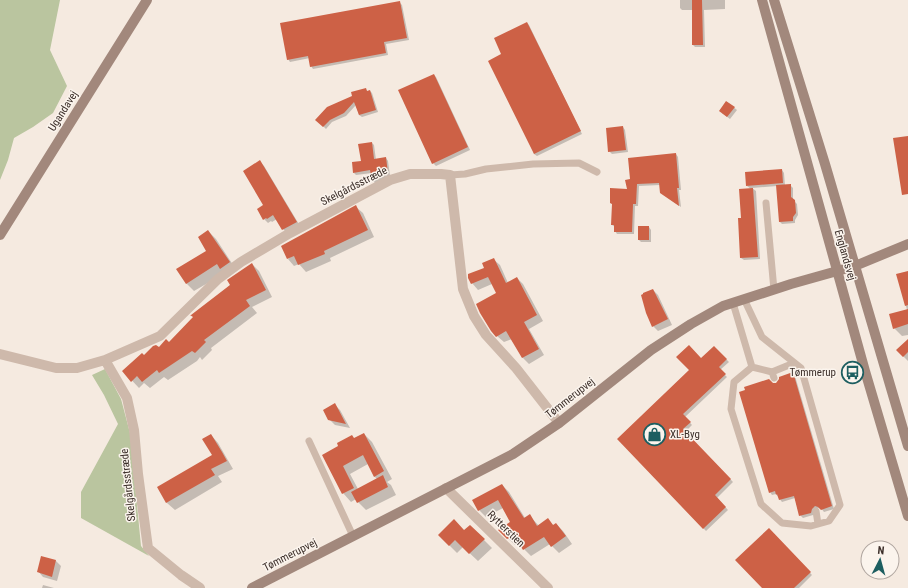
<svg xmlns="http://www.w3.org/2000/svg" width="908" height="588" font-family="'Roboto Condensed',sans-serif">
	<style>
		.green { fill: #bac59f }
		.shadow { fill: #0003; fill-rule: evenodd }
		.building { fill: #cd6146 }
		.lines { fill: none; stroke-linecap: round; stroke-linejoin: round }
		.lane { stroke: #ceb9ab; stroke-width: 7 }
		.street { stroke: #ceb9ab; stroke-width: 10 }
		.secondary { stroke: #a2887c; stroke-width: 10 }
		.labels { text-anchor: middle; dominant-baseline: central; stroke-width: 3; stroke-linejoin: round; paint-order: stroke }
		.street-label { font-size: 11px; fill: #3c2f2a; stroke: #fbf4ed }
		.poi-label { font-size: 11px; fill: #3c2f2a; stroke: #fbf4ed; text-anchor: end }
	</style>
	<rect width="100%" height="100%" fill="#f5eae0"/>
	<path class="green" d="M0,0H60L50,50L67,86L53,113L33,127L14,138L8,160L0,180Z
		M105,369L121,399L130,433L141,546L149,556L81,518V492L118,424L104,395L92,375Z"/>
	<path class="shadow" d="M680,0H725V9L704,10L705,47H695L693,45V10H682L680,8Z
		M400,3L402,5L409,40L386,44L388,55L313,69L311,66L310,58L290,62L288,59Z
		M527,23L529,25L582,134L537,156L534,154L503,55Z
		M434,75L436,77L470,150L436,166L433,163Z
		M365,89L368,92L370,91L372,93L378,112L362,117L359,115L356,105L346,116L332,122L326,129L317,120Z
		M727,102L737,110L730,119L722,113Z
		M623,127L625,130L628,152L612,154L609,151Z
		M372,143L374,145L376,160L386,158L388,161L390,176L375,183L373,181L372,173L356,175L354,173L362,162Z
		M676,154L678,157L681,190H679L681,207L664,195L660,185L639,186L638,206H635L634,234H617L615,231V227L612,225L613,205L611,203L628,190L631,180Z
		M260,162L264,166L300,226L287,233L283,229L277,219L272,222L271,221L268,223L264,219L265,206Z
		M782,170L784,173L785,186L790,185L793,188V200L797,204L798,215L795,220V223L782,224L780,222L777,186L752,188L756,191L760,259L744,260L741,258L742,219L751,189L747,186Z
		M356,207L363,213L374,237L330,258L331,261L306,272L299,264L294,266L288,259Z
		M649,227L651,230V242H641L639,240Z
		M208,231L216,239L237,271L225,273L194,291L186,283L208,251Z
		M493,259L500,265L508,283L517,278L523,284L543,321L529,329L544,355L529,364L523,358L512,339L504,342L497,336V293L492,284L478,290L472,283Z
		M252,264L259,271L272,297L252,307L257,313L211,348L212,350L202,360L200,357L197,361L168,380L164,377L150,388L144,383L139,388L123,371L144,356L169,344Z
		M908,272V335L902,336L894,328L907,310L898,275Z
		M653,290L658,295L672,325L658,331L653,326Z
		M908,340V361L903,356Z
		M714,347L729,362L720,370L727,377L685,417L692,425L685,432L733,482L717,498L728,510L706,531L618,439Z
		M792,374L795,376L834,509L824,512L821,508H818L813,515L803,518L800,515L795,498L782,502L776,494L772,495L770,492L772,384H776Z
		M335,405L340,410L350,428L335,425L329,419Z
		M364,434L372,442L392,479L387,482L391,485L396,495L366,510L358,502L356,499L351,502L343,493L340,446ZM368,464L374,476L377,479L358,489L350,474Z
		M211,435L218,443L233,469L218,476L222,482L175,510L167,503L158,488L213,455Z
		M502,485L509,492L525,518L530,516L539,526L548,520L554,526L556,524L563,531L572,544L559,553L550,544L531,556L524,549L520,543L515,545L499,530L511,522L503,508L486,517L479,510Z
		M470,526L492,548L478,561L463,547L457,553L439,535L465,532Z
		M769,529L812,575L799,588H763Z
		M42,557L56,561L61,566L57,581L43,577L38,571Z
		M43,585L54,588H42Z"/>
	<path class="building" d="M692,0H702L703,45H692Z
		M400,1L407,38L384,42L386,53L310,67L308,56L287,60L280,23Z
		M527,22L581,131L534,154L488,61L501,54L494,38Z
		M434,74L468,147L432,164L398,90Z
		M366,88L367,91L370,90L376,110L359,115L354,102L344,113L330,120L323,127L315,120L327,107L352,96L351,92Z
		M726,101L735,107L727,117L719,111Z
		M623,126L626,150L608,152L606,128Z
		M908,136V194L902,195L893,138Z
		M372,142L374,159L386,157L388,174L372,181L370,170L353,173L352,162L361,161L358,144Z
		M676,153L679,188H677L679,206L660,193L659,183L637,184L636,204H633L632,232H614V225H611L612,204L610,203V188L627,189L625,180L630,179L628,158Z
		M260,160L297,222L282,230L273,215L267,219L266,218L263,220L257,209L263,205L243,171Z
		M782,169L783,183L746,186L745,172Z
		M791,184V197L795,200L796,213L793,217V221L779,222L776,185Z
		M753,188L758,257L740,258L738,218H741L739,189Z
		M356,205L368,230L324,251L325,254L298,265L294,256L287,259L281,246Z
		M638,226H649V240H638Z
		M208,230L230,262L220,269L217,264L186,284L176,269L206,251L198,237Z
		M494,258L506,283L517,277L537,315L524,322L539,349L522,358L506,331L496,337L491,331L480,313L476,304L496,293L488,277L471,284L468,278V274L484,268L482,263Z
		M252,263L266,290L246,300L250,306L204,340L206,342L195,353L192,351L159,373L157,370L142,382L137,376L131,382L122,371L142,353L144,355L153,346L156,345L159,347L166,339L169,342L193,317L190,315H191L230,285L227,280Z
		M908,271V305L905,306L896,274Z
		M653,289L668,319L652,327L646,313L641,295L643,294V293Z
		M908,309V324L893,329L889,314Z
		M908,339V352L903,357L896,350Z
		M689,345L701,358L714,346L727,359L719,367L726,374L683,414L691,422L683,429L731,479L715,495L726,507L703,529L617,439L689,370L676,357Z
		M793,372L832,506L821,510L818,507L815,506L812,509L811,513L799,516L794,496L779,500L777,494L776,495L775,491L769,493L739,392L745,390L744,387L769,379L773,383H776L779,379V377Z
		M335,403L346,424L328,420L323,410Z
		M364,433L384,471L374,477L363,455L343,466L354,488L342,494L322,455L338,446L337,443L352,435L354,438Z
		M211,434L222,452L227,461L211,469L215,475L166,503L157,487L212,455L202,439Z
		M383,475L388,487L357,503L351,492Z
		M502,484L524,518L530,514L537,526L548,518L553,525L556,523L566,536L551,547L544,537L523,550L514,536L507,539L498,530L510,522L498,500L478,511L472,500Z
		M454,519L464,530L470,525L485,539L469,554L455,540L449,546L438,535Z
		M769,528L811,572L794,588H762L735,560Z
		M41,556L56,560L52,577L37,572Z"/>
	<g class="lines">
		<path class="lane" d="M450,175L465,174L486,169L505,167L533,164L579,163L597,172
			M766,203L774,290
			M733,303L752,367L734,382L731,409L761,504L782,523L811,526L829,521L840,505L801,368L762,337L744,299
			M752,367L772,372L774,378
			M772,372L794,363
			M309,441L353,536
			M816,511L818,524"/>
		<path class="street" d="M0,354L56,368H77L105,360L160,336L218,279L241,262L290,233L390,180L410,174H441L450,175L463,289L474,316L486,335L516,368L559,423
			M105,360L127,398L134,430L138,474L148,548L181,575L200,588
			M446,488L548,588"/>
		<path class="secondary" d="M762,0L865,371L908,516
			M774,0L825,164L908,446
			M0,235L147,0
			M252,588L513,454L559,423L651,350L691,324L723,306L791,284L855,266L908,244"/>
	</g>
	<defs>
		<symbol id="bus-ring" viewBox="-11 -11 22 22"><circle r="9.5" fill="#fbf4ed" stroke="#1d5e60" stroke-width="1.5"/><path d="M-5-6H5V4H4V6H2V4H-2V6H-4V4H-5ZM-3.5-4V0h7V-4ZM-3.5 1.2v1.5H-2V1.2ZM2 1.2v1.5H3.5V1.2Z" fill="#1d5e60"/></symbol>
		<symbol id="shop-ring" viewBox="-11 -11 22 22"><circle r="9.5" fill="#fbf4ed" stroke="#1d5e60" stroke-width="1.5"/><path d="M-5-2.5h2.3a2.7 3.5 0 0 1 5.4 0H5L5.5 6h-11ZM-1.5-2.5h3a1.5 2.3 0 0 0-3 0Z" fill="#1d5e60"/></symbol>
	</defs>
	<g fill-rule="evenodd">
		<use href="#bus-ring" x="840" y="360" width="25" height="25"/>
		<use href="#shop-ring" x="642" y="422" width="25" height="25"/>
	</g>
	<g class="labels">
		<g class="street-label">
			<text transform="translate(63 111) rotate(-58)">Ugandavej</text>
			<text transform="translate(354 186) rotate(-27)">Skelgårdsstræde</text>
			<text transform="translate(845 255) rotate(74)">Englandsvej</text>
			<text transform="translate(570 398) rotate(-38)">Tømmerupvej</text>
			<text transform="translate(128 485) rotate(-96)">Skelgårdsstræde</text>
			<text transform="translate(506 529) rotate(44)">Rytterstien</text>
			<text transform="translate(290 555) rotate(-27)">Tømmerupvej</text>
		</g>
		<g class="poi-label">
			<text x="836" y="372">Tømmerup</text>
			<text x="670" y="434" text-anchor="start">XL-Byg</text>
		</g>
	</g>
	<g transform="translate(880 560) rotate(6)"><circle r="19" fill="#fbf4ed" stroke="#afa59f"/>
	<path d="M0-3L7 15L0 10L-7 15Z" fill="#1d5e60"/>
	<text y="-6" font-size="11" font-weight="bold" text-anchor="middle" fill="#3c2f2a">N</text>
	</g>
</svg>
